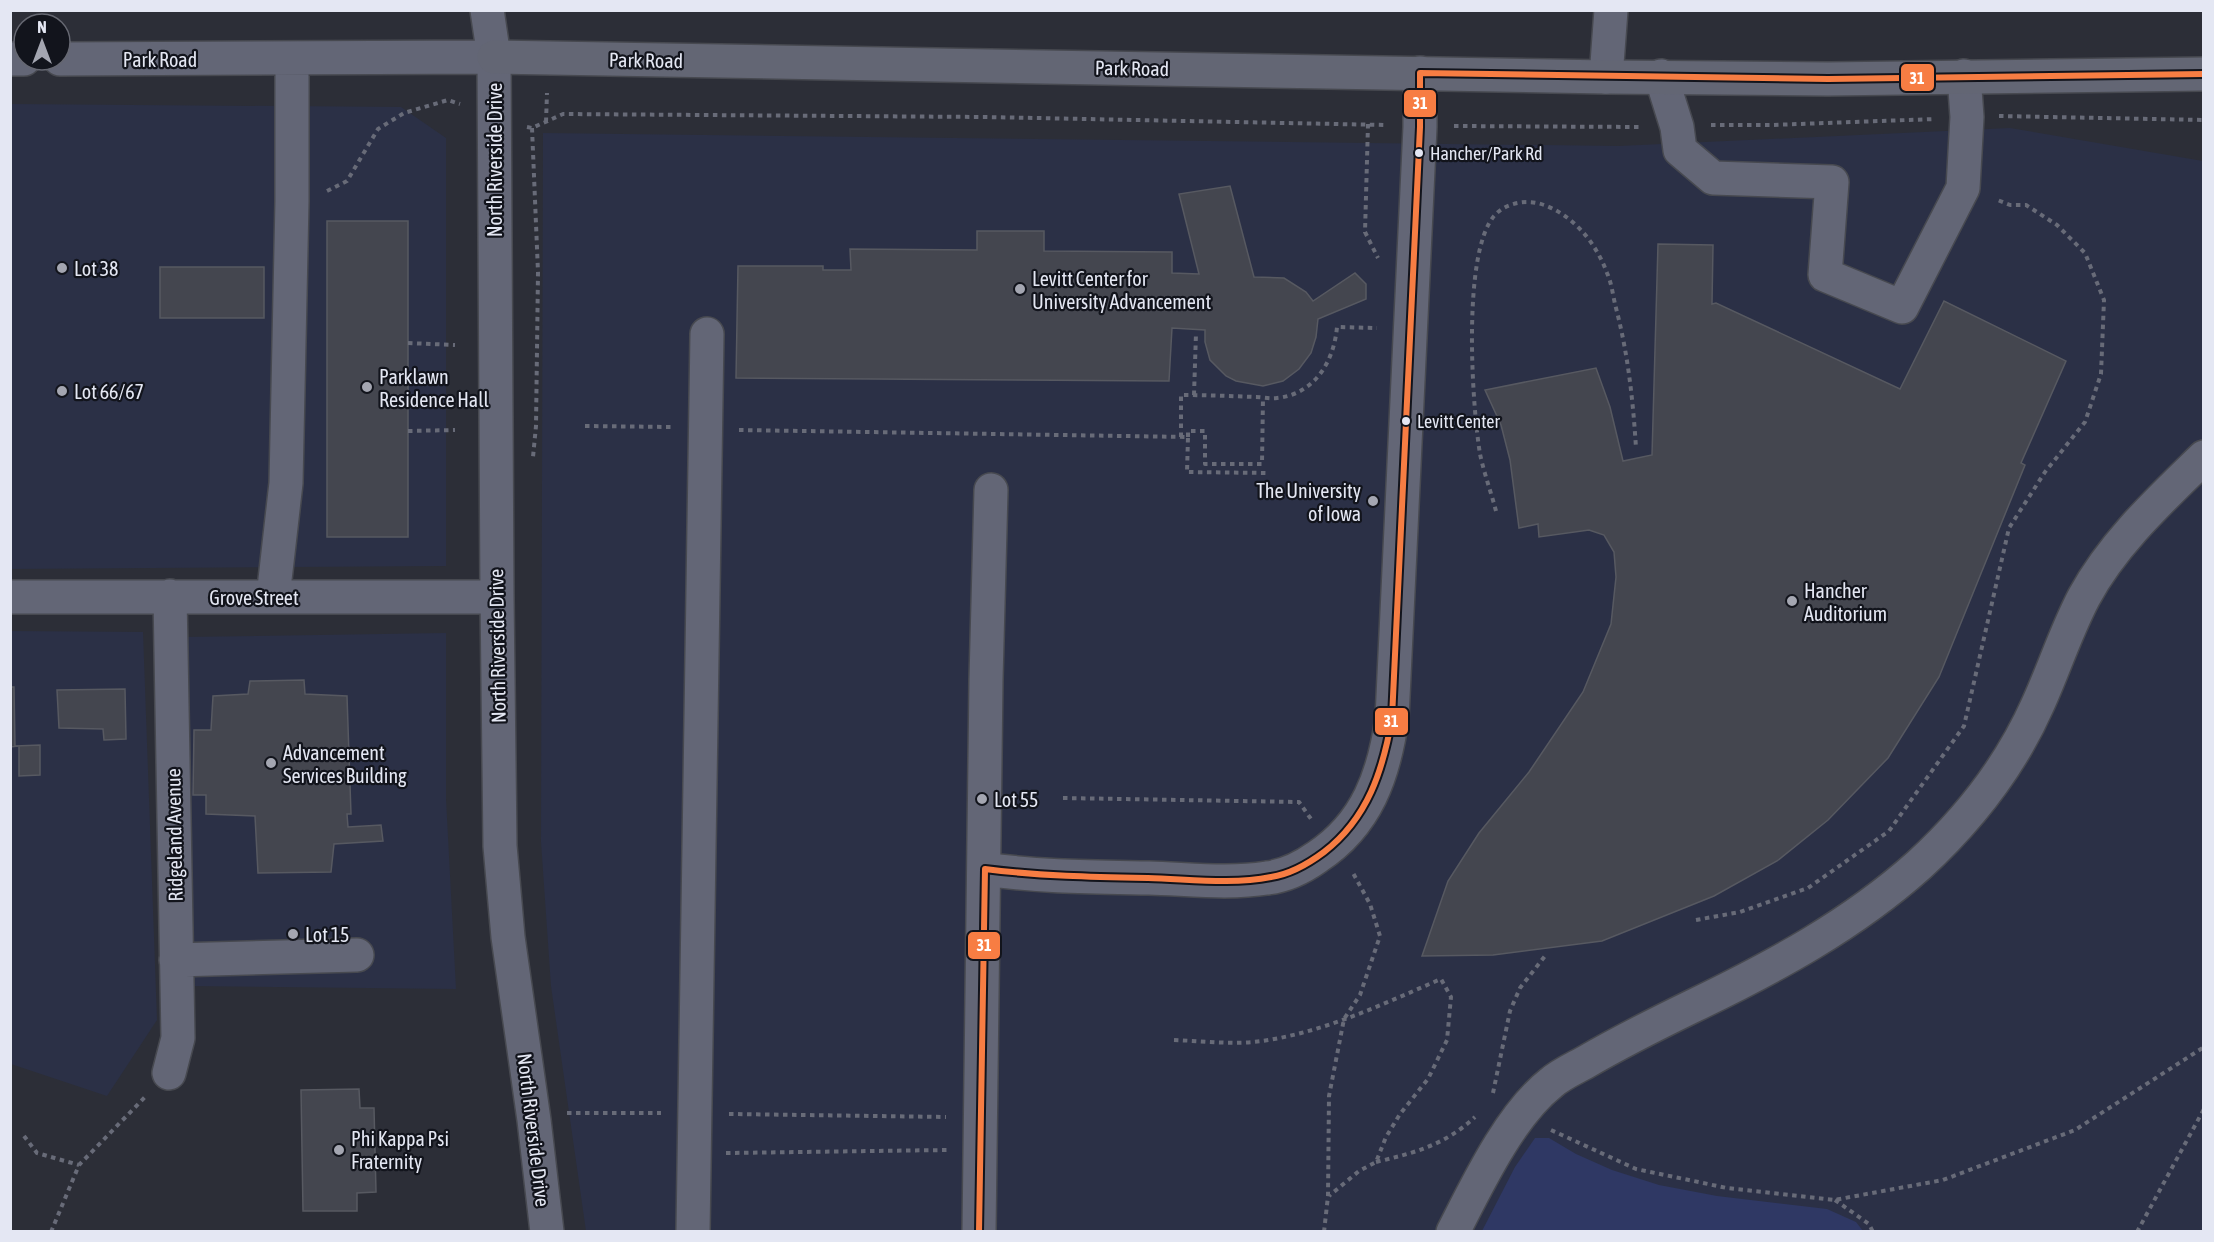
<svg xmlns="http://www.w3.org/2000/svg" width="2214" height="1242" font-family="'Asap Condensed',sans-serif">
	<style>
		.built { fill: #2b3046 }
		.green { fill: #2f3864 }
		.building { fill: #44464f; stroke: #575961; stroke-width: 1.5 }
		.lines { fill: none; stroke-linecap: round; stroke-linejoin: round }
		.minor-casing { stroke: #474950; stroke-width: 36 }
		.major-casing { stroke: #474950; stroke-width: 36 }
		.path { stroke: #686b78; stroke-width: 4; stroke-dasharray: 4.5 4.5; stroke-linecap: butt }
		.minor { stroke: #636676; stroke-width: 33 }
		.major { stroke: #636674; stroke-width: 33 }
		.bus-1-casing { stroke: #12141c; stroke-width: 10 }
		.bus-1 { stroke: #f77d43; stroke-width: 6 }
		.bus-dot { fill: #e4e7f3; stroke: #12141c; stroke-width: 2 }
		.poi-dot { fill: #a4a6b1; stroke: #12141c; stroke-width: 2 }
		.labels { text-anchor: middle; dominant-baseline: central; stroke-width: 4.5; stroke-linejoin: round; paint-order: stroke }
		.bus-label { font-size: 18px; fill: #e4e7f3; stroke: #12141c; text-anchor: start }
		.street-label { font-size: 20px; fill: #e4e7f3; stroke: #12141c }
		.poi-label { font-size: 20px; fill: #e4e7f3; stroke: #12141c; text-anchor: start }
		.line-badge { stroke: #12141c; stroke-width: 2 }
		.badge-label { font-size: 16px; text-anchor: middle; font-weight: bold; fill: #fff }
	</style>
	<rect width="100%" height="100%" fill="#2c2e37"/>
	<path class="built" d="M11,104L401,107L446,138V566L11,569Z
		M2010,128L2203,161V1231H586L551,986L541,842L543,133L1619,146Z
		M11,631L143,632L157,1020L107,1096L11,1064Z
		M446,633V799L456,989L189,986L183,637Z"/>
	<path class="green" d="M421,10L1261,11H421Z
		M1535,1138H1549L1576,1154L1612,1170L1659,1185L1717,1196L1827,1209L1856,1222L1863,1231H1482L1515,1167Z"/>
	<path class="building" d="M1230,186L1254,277L1284,278L1306,292L1313,301L1355,273L1366,284V299L1318,319L1316,337L1311,353L1299,369L1283,381L1263,386L1236,381L1226,376L1210,360L1205,342V330L1172,328L1169,381L736,378L738,266H823V270H851L850,249L977,250V231H1044V251L1172,252V273L1199,274L1179,194Z
		M327,221H408V537H327Z
		M1658,244L1713,245L1712,304L1716,303L1900,389L1944,301L2066,361L2021,463L2025,465L1939,677L1888,758L1828,820L1777,861L1714,896L1602,941L1493,955L1422,956L1448,881L1479,833L1529,772L1583,692L1611,624L1616,577L1614,552L1604,535L1589,530L1539,537L1538,524L1519,528L1510,460L1501,425L1485,390L1596,368L1610,407L1623,461L1652,455Z
		M160,267H264V318H160Z
		M304,680L305,694L347,696L351,814H347L348,827L381,825L383,841L334,844L331,872L258,873L255,816L206,814V795H193L194,730H211L213,696L248,694L250,681Z
		M10,687H14L15,746L40,745V775L19,776V746L10,747Z
		M125,689L126,739L104,740L103,729L59,728L57,690Z
		M359,1089L360,1108H374L376,1192L357,1193V1211H303L301,1090Z"/>
	<g class="lines">
		<defs>
			<path id="minor" d="M487,10L494,57L497,597L500,846L508,937L534,1120L547,1232
				M10,59H24
				M60,59L494,57
				M1661,76L1677,127L1680,150L1713,178L1832,182L1825,275L1902,307L1963,188L1967,117L1964,76
				M1606,77L1611,10
				M10,597H497
				M273,597L286,483L292,201V59
				M985,869C1039,877 1094,877 1149,878C1188,879 1229,884 1267,878C1284,876 1303,867 1317,857C1367,824 1384,775 1392,718L1420,127V73
				M176,960L357,955
				M169,1073L178,1038L170,596
				M693,1232L707,334
				M979,1232L986,679L991,490
				M1453,1232C1477,1185 1510,1115 1551,1083C1560,1075 1573,1069 1584,1063C1620,1042 1656,1024 1693,1006C1774,967 1852,925 1919,865C1968,820 2011,765 2038,704C2054,669 2066,631 2084,597C2113,543 2161,499 2204,457"/>
			<path id="major" d="M494,57L1606,77L1828,79L2204,74"/>
		</defs>
		<use href="#minor" class="minor-casing"/>
		<use href="#major" class="major-casing"/>
		<path class="path" d="M1999,116L2204,120
			M546,122L547,93
			M1368,124L1365,232L1378,258
			M1711,125H1772L1935,119
			M1454,126L1641,127
			M527,127L532,128L563,114L985,117L1386,125
			M532,128L538,272L536,426L533,457
			M327,191L347,181L378,129L404,113L448,100L460,104
			M408,343L455,345
			M1194,395L1196,333
			M585,426L672,427
			M739,430L1188,437L1187,472L1267,473
			M408,431L455,430
			M1181,437V395C1205,395 1230,396 1255,397C1262,397 1270,399 1277,398C1315,394 1334,361 1337,327L1377,328
			M1188,437V431H1205V464H1262L1263,397
			M1496,511C1491,492 1484,473 1480,454C1472,405 1462,254 1494,216C1506,202 1528,199 1544,205C1574,216 1596,243 1607,273C1612,284 1613,297 1616,308C1628,354 1633,400 1636,448
			M1063,798L1299,802L1311,819
			M1696,920L1740,912L1808,888L1889,831L1964,726L2009,528L2045,472L2085,422L2101,374L2104,300L2085,253L2057,225L2026,205H2010L1995,199
			M1174,1040C1203,1041 1234,1045 1262,1041C1325,1032 1383,1004 1441,979L1451,997L1447,1040L1428,1079L1400,1114L1386,1137L1376,1162L1359,1171L1329,1196
			M1493,1093L1510,1011L1520,988L1545,956
			M567,1113H661
			M729,1114L946,1117
			M1551,1130L1636,1169L1727,1188L1834,1200L1943,1180L2075,1130L2204,1047
			M24,1136L37,1153L79,1165
			M726,1153L947,1150
			M1376,1162C1414,1153 1445,1145 1475,1117
			M1835,1200L1869,1224L1873,1232
			M51,1232L79,1165L145,1097
			M1324,1232L1328,1196L1329,1096L1344,1019L1360,995L1380,936L1370,904L1353,873
			M2137,1232L2204,1109"/>
		<use href="#minor" class="minor"/>
		<use href="#major" class="major"/>
		<defs>
			<path id="bus-1" d="M979,1232L985,869C1039,876 1094,877 1148,878C1189,879 1231,885 1271,877C1291,874 1308,864 1324,852C1368,818 1383,770 1392,718L1420,127V73L1828,79L2204,74"/>
		</defs>
		<use href="#bus-1" class="bus-1-casing"/>
		<use href="#bus-1" class="bus-1"/>
	</g>
	<g class="bus-dot">
		<circle cx="1419" cy="153" r="5"/>
		<circle cx="1406" cy="421" r="5"/>
	</g>
	<g class="poi-dot">
		<circle cx="62" cy="268" r="6"/>
		<circle cx="1020" cy="289" r="6"/>
		<circle cx="367" cy="387" r="6"/>
		<circle cx="62" cy="391" r="6"/>
		<circle cx="1373" cy="501" r="6"/>
		<circle cx="1792" cy="601" r="6"/>
		<circle cx="271" cy="763" r="6"/>
		<circle cx="982" cy="799" r="6"/>
		<circle cx="293" cy="934" r="6"/>
		<circle cx="339" cy="1150" r="6"/>
	</g>
	<g class="labels">
		<g class="bus-label">
			<text x="1430" y="153">Hancher/Park Rd</text>
			<text x="1417" y="421">Levitt Center</text>
		</g>
		<g class="street-label">
			<text x="160" y="59">Park Road</text>
			<text transform="translate(646 60) rotate(1)">Park Road</text>
			<text transform="translate(1132 68) rotate(1)">Park Road</text>
			<text transform="translate(494 160) rotate(-90)">North Riverside Drive</text>
			<text x="254" y="597">Grove Street</text>
			<text transform="translate(497 646) rotate(-91)">North Riverside Drive</text>
			<text transform="translate(174 835) rotate(-91)">Ridgeland Avenue</text>
			<text transform="translate(534 1130) rotate(83)">North Riverside Drive</text>
		</g>
		<g class="poi-label">
			<text x="74" y="268">Lot 38</text>
			<text x="1032" y="278">Levitt Center for<tspan x="1032" dy="23">University Advancement</tspan></text>
			<text x="379" y="376">Parklawn<tspan x="379" dy="23">Residence Hall</tspan></text>
			<text x="74" y="391">Lot 66/67</text>
			<text x="1361" y="490" text-anchor="end">The University<tspan x="1361" dy="23">of Iowa</tspan></text>
			<text x="1804" y="590">Hancher<tspan x="1804" dy="23">Auditorium</tspan></text>
			<text x="283" y="752">Advancement<tspan x="283" dy="23">Services Building</tspan></text>
			<text x="994" y="799">Lot 55</text>
			<text x="305" y="934">Lot 15</text>
			<text x="351" y="1138">Phi Kappa Psi<tspan x="351" dy="23">Fraternity</tspan></text>
		</g>
	</g>
	<g class="line-badge">
		<rect x="1900" y="63" width="35" height="29" rx="6" fill="#f77d43"/>
		<rect x="1403" y="89" width="34" height="29" rx="6" fill="#f77d43"/>
		<rect x="1374" y="707" width="35" height="29" rx="6" fill="#f77d43"/>
		<rect x="967" y="931" width="34" height="29" rx="6" fill="#f77d43"/>
	</g>
	<g class="badge-label">
		<text x="1917" y="84">31</text>
		<text x="1420" y="109">31</text>
		<text x="1391" y="727">31</text>
		<text x="984" y="951">31</text>
	</g>
	<rect width="2214" height="1242" fill="none" stroke="#e4e7f3" stroke-width="24"/>
	<g transform="translate(42 42)"><circle r="28" fill="#12141c" stroke="#666872" stroke-width="1.5"/>
	<path d="M0-4.5L10 22L0 15L-10 22Z" fill="#a4a6b1"/>
	<text y="-9" font-size="16" font-weight="bold" text-anchor="middle" fill="#e4e7f3">N</text>
	</g>
</svg>
